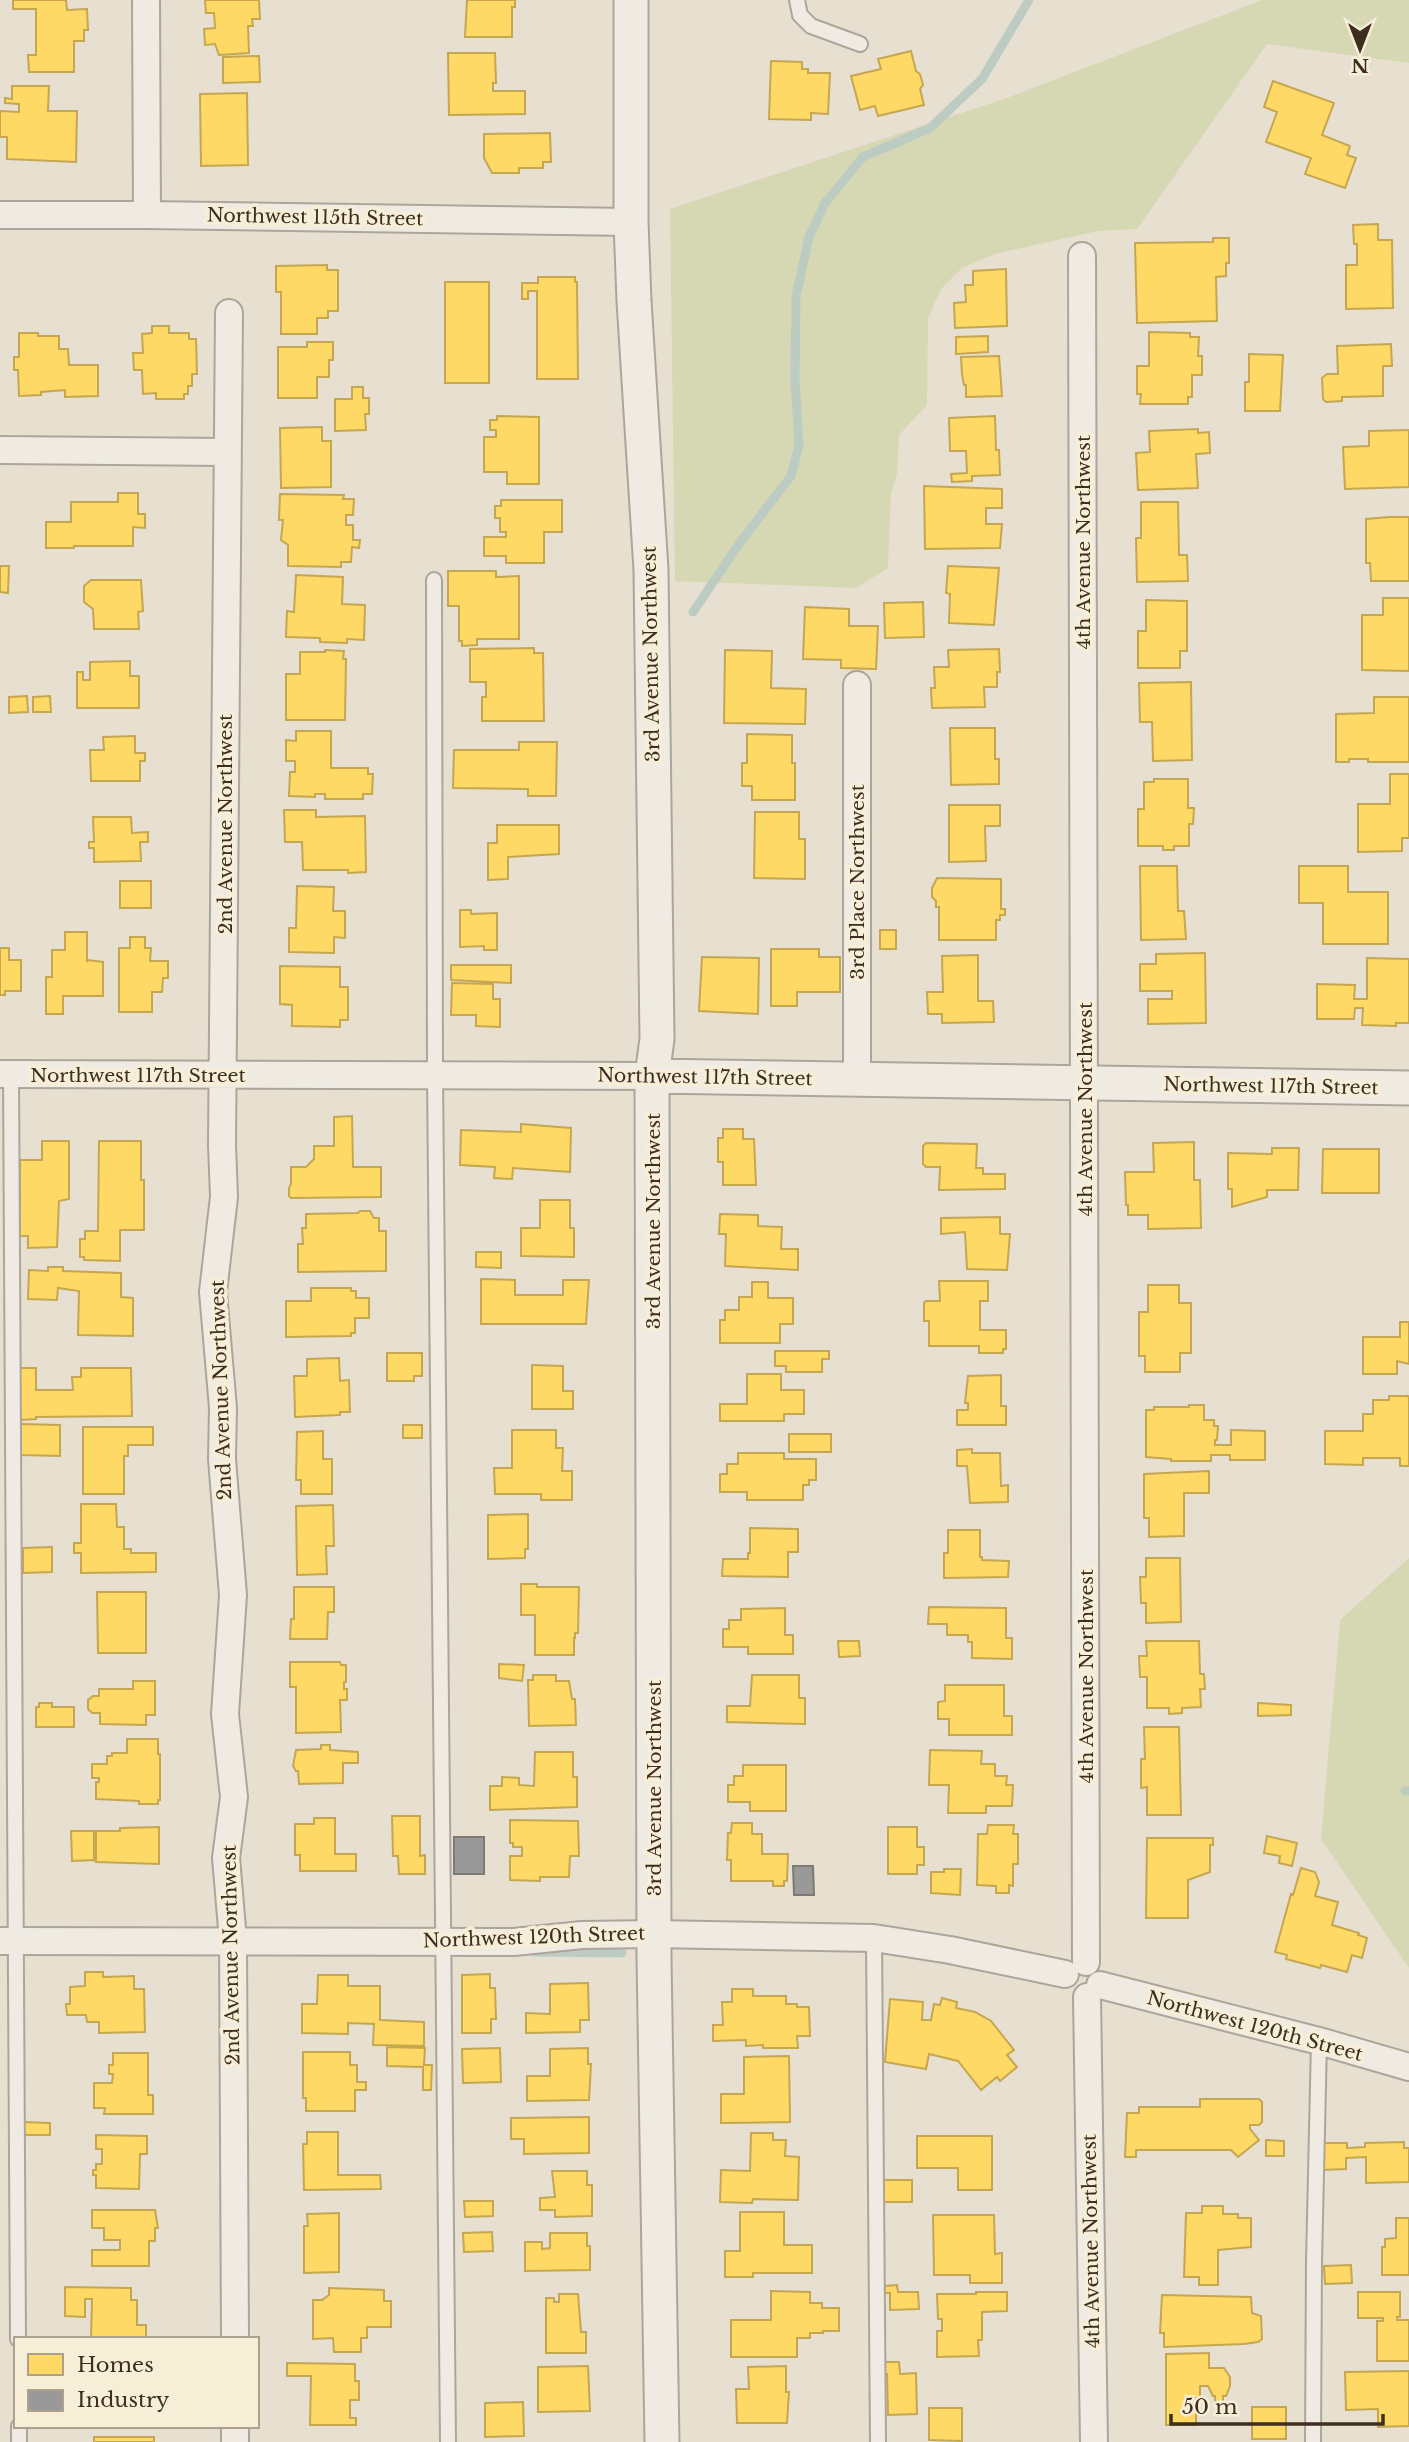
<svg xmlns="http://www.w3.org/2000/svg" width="1409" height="2442" font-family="'Libre Baskerville',serif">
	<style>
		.green { fill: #d6d7b3 }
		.homes { fill: #ffd966; stroke: #c5a651; stroke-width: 2 }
		.industry { fill: #999; stroke: #7d7975; stroke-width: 2 }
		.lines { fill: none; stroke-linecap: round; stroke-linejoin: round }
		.stream { stroke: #bcccc2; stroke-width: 9 }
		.service-casing { stroke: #ada599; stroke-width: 18 }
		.minor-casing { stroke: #ada599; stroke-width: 30 }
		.tertiary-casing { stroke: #ada599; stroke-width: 37 }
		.service { stroke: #efebe3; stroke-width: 14 }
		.minor { stroke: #efebe3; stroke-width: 26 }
		.tertiary { stroke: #efebe3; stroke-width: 33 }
		.labels { text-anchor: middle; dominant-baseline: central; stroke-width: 7; stroke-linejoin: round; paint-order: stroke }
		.street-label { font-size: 19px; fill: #3d2e20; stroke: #f7eed8 }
	</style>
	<rect width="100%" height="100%" fill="#e7e0d1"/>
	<path class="green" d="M1262,0H1409V63L1267,44L1137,229L1098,231L995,254L962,268L941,289L928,318L927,405L899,435L897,474L891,494L888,568L856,588L675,581L670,209L1004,99Z
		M1409,1558V1968L1321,1839L1340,1620Z"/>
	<path class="homes" d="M13,0H66L67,10L87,9L88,30H84V41H74V72H29L28,55H36V9H13Z
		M205,0H259L260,19H252L253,26H248L249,53L219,55L215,44L205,45L204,29L215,28L214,13H206Z
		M467,0H515V7H512V37H465Z
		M911,51L916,71L920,74L923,85L920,89L924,105L878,116L875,106L860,110L851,76L881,69L878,59Z
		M448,53H495L496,83H493V91H525V114L449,115Z
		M259,56L260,82L223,83V57Z
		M771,61L802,62V69H808V73H830L828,114L811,113V120L769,119Z
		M1273,81L1334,103L1322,135L1350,146L1347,155L1356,158L1345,188L1305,174L1311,158L1266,142L1277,112L1264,107Z
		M12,86H49L48,111H77L76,162L7,159V137H0V111L19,112V104L5,103V98L12,99Z
		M247,93L248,165L201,166L200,94Z
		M550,133L551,162H543V168H519V173H492L484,158V134Z
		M1378,224V240H1392L1393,308L1346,309V265H1357V244H1354L1353,225Z
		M1213,238H1229V263H1226V276L1216,277L1217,321L1137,323L1135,243L1213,242Z
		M327,265V270H338V311H328V318H317V334H281V292H276V266Z
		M1006,269L1007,326L955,328L954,303L966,302L965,285H973V271Z
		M538,277H575V282H577L578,379H537V291H528V299H522V283H538Z
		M445,282H489V383H445Z
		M152,326H169V333H189V339H196L197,374H192V386H188V394H184V399H156V393L143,394L142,370H134L133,353H143L142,334L152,333Z
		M1149,332L1190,333V337H1199L1198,356H1202V375H1192V397H1188V404H1140L1141,394H1137V366H1149Z
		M19,333H38V336H59V349H68L69,365H98V396L65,397V390L41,392V395L19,396L18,370H14V357H19Z
		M988,336V352L956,354V337Z
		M307,342H333V360H329V377H317V398H278V347H307Z
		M1391,344L1392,366H1383V396L1342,397V401L1326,402L1323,399L1322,378L1327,374H1338L1337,346Z
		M1249,354L1283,355L1280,411H1245V382H1249Z
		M999,356L1002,396L966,397V385H964L962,374L961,357Z
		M352,387H363V398H369V414H365L366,430L335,431V399H352Z
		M497,416L539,417V484H507V472H484V437H496V430H490V420H497Z
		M995,416L996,450H999L1000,475L972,476V481L952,482L951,474L967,473L966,451H950L949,418Z
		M322,427V441H331V487L281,488L280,428Z
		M1198,429V433L1209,432L1210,453L1196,454L1198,488L1138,490L1136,453L1150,452L1149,431Z
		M1409,430V487L1345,489L1343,447L1369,446V431Z
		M924,486L1002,489V508H986V524H1002L1000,548L925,549Z
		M118,493H138V514H145V528L133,527V546H74V548H46V522H71V502H118Z
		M280,494L344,495L343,499H354L353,515H346V525H353V540H360L359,548L352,547L351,562H341V567L288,566V545L281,540L283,520H279Z
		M501,500H562V532H544V563H506V556H484V537H506V532H500V518H495V506H501Z
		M1141,502H1178L1179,555H1187L1188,581L1137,582L1136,538H1141Z
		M1390,517H1409V581H1371L1370,563H1366V519Z
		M0,566H9L8,593L0,592Z
		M948,566L999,568L994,625L949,623L950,594L946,593Z
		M448,571H496V577L519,576V639H477V645L462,646V641H459V606H448Z
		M296,575L343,577L342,604L365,605L364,640L347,639V643L320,642V638L286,637L287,611L294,612Z
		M91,580H141L143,611L138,612L139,629H94L93,609L84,602V586Z
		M1383,598H1409V671L1362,670V615H1383Z
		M1146,600L1187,601V651H1180V668H1138V631H1146Z
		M923,602L924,637L885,638L884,603Z
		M805,607L849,609V626H878L876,669L841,668V660L803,659Z
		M534,648V653H543L544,721H482V697H486V682H470V649Z
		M999,649L1000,672H997V687H984L985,707L932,708L931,688H935L934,667H949L948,650Z
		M325,650L344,651L343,659H346L345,720H286V674H300V652H325Z
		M725,650L772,651L771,688L806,689L805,724L724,723Z
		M130,661V676H139V708H77V672H83V680H90V662Z
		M1191,682L1192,760L1153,761L1152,722H1140L1139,683Z
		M27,696L28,712L9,713V697Z
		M50,696L51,712H33V697Z
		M1374,697H1409V762H1368V759H1349V762H1336V714L1374,713Z
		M950,728H995V759H999V784L951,785Z
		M296,731H331V768H368V774H373L372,794H363V799H325V794H315V797L289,796L290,772H295V761H286V740L296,741Z
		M747,734L792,735V763H795V800H752V786H742V763H747Z
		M135,736V753H145V761H140V781H91L90,750H104L103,737Z
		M519,742H557L556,796H528V789L453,788L454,750H519Z
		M1390,774H1409V838H1402V851L1358,852V804H1390Z
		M1154,779H1188V808H1194L1193,824H1189V846H1174V850H1163V846H1138V809H1144V782H1154Z
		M949,805H1000V826H985L986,861L949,862Z
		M284,810H316V817L365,816L366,872L348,873V870H303L302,842H285Z
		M755,812H799V839H805V879L754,878Z
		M93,817H131L132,833L148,832V842H140L141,861L94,862V848H89V842H94Z
		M497,825H559V854L508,857V879L488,880V843H497Z
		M1140,866H1177L1178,911H1184L1186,939L1141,940Z
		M1299,866H1348V892H1388V944H1323V903H1299Z
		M937,878L1001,879V909H1005V915H1000V920H996V940H939V907H936V901L932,897V888Z
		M120,881H151V908H120Z
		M297,886L334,887L333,911H345V938L334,937V953L289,952V928H296Z
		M460,910H471V914L497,913V950H484V946L460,947Z
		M880,930H896V949H880Z
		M65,932H87V962L88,960L103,962V996H63V1014H46V977H52V950H65Z
		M130,937H145V948H151L150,961H168V978H163L162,992H152V1012H119V948H130Z
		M0,948H9V960H21V991H5V995H0Z
		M771,949H819V957H840V992H797V1006H771Z
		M1205,953L1206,1023L1148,1024V999H1172V991H1140V964H1156V954Z
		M978,955V1001H993L994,1022L942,1023V1014H928L927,992H943L942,956Z
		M702,957L759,958L758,1014L699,1011Z
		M1367,958L1409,959V1023H1396V1026L1362,1025L1363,1008H1355L1354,1019H1317V984L1355,985L1354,999H1367Z
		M451,965H511V983L451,980Z
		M280,966L340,967V987H348V1020H340V1027L292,1026V1005L280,1004Z
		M452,983L493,984V999H500V1027L476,1026V1015H451Z
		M352,1116L353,1167H381V1197L291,1198L289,1196V1188L291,1184V1167H306L314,1159V1146H334V1117Z
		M521,1124L571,1128L570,1172L513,1168L512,1179L494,1178L495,1167L460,1165L461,1130L521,1132Z
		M723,1129H743V1139H754L756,1185H723V1162H718V1138H723Z
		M42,1141H69V1199L59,1201L57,1247L28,1248V1236H20V1160H42Z
		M99,1141H141V1180H144V1230H120V1261L84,1260V1257H80V1239H85V1231H98Z
		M1194,1142V1180H1200L1201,1228L1148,1229V1215H1128V1205H1126L1125,1172H1154L1153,1143Z
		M926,1143L977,1144L976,1168H983V1174H1005V1189L939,1190L940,1167H926L923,1164V1146Z
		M1272,1148H1299L1298,1190H1267V1197L1232,1207V1189H1228V1153L1272,1154Z
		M1323,1149H1379V1193H1322Z
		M540,1200H570V1228H574V1257L521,1256V1228H540Z
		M360,1211H370L374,1218H379V1231H386V1271L298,1272V1244H303L302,1228H306V1214L358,1213Z
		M720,1214L758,1215V1226L782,1227L781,1249H798V1270L725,1266L726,1234H719Z
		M1000,1217V1234H1010L1007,1270L967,1269L965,1232L941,1234V1218Z
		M476,1252H501V1268L476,1267Z
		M48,1267H63V1271L121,1273V1297L133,1298V1336L78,1335L79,1291L58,1288L57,1300L28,1299L29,1270L48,1271Z
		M481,1279L515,1280V1295H563V1280H589L586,1324H481Z
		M939,1281H988V1301H980V1330H1006V1349H1003V1353H979V1346H929V1321H924V1303L926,1301H940Z
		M752,1282H768V1298H793V1324H780V1343H720V1320H725V1310H739V1297H752Z
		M1148,1285H1179V1303H1191V1353H1180V1372H1145V1356H1139V1312H1148Z
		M311,1288H351V1291H356V1298H369V1318H355V1333H351V1336L286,1337V1301H311Z
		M1400,1322H1409V1364L1397,1361V1374H1363V1337H1400Z
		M775,1351H829V1359H822V1372H786V1366H775Z
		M387,1353H422V1376H414V1381H387Z
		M339,1358L340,1381L349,1380L350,1412H340V1415L295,1417L294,1376H307V1359Z
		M532,1365L563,1366V1391H573V1409H532Z
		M19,1368H36V1390H73L72,1377H81V1368H131L132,1416L36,1417V1419L20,1420Z
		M747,1374H781V1390H804V1414H784V1421H720V1404H747Z
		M1001,1375V1406H1006V1425H957V1410H968V1403H965L968,1376Z
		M1389,1396H1408L1409,1399V1466H1400V1458H1363V1465L1325,1464V1431H1363V1414H1373V1400H1389Z
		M1189,1405H1204V1420H1214V1426H1218L1217,1440H1215V1445H1231V1430L1265,1431V1460H1230V1455H1211V1461H1171V1459L1146,1457V1410H1154V1407H1189Z
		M21,1424L60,1425V1456L20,1455Z
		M403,1425H422V1438H403Z
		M83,1427H153V1445H128V1456H124V1494H83Z
		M512,1430H556V1448H563L562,1471H572V1500H541V1494H495L494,1468H512Z
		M323,1431V1459H332V1494H301V1480H296L297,1432Z
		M789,1434H831V1452H789Z
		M972,1449V1453H1000L1001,1486L1008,1485V1502L970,1503L967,1466H957V1450Z
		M738,1453H784V1459H816V1480H809V1485H803V1500H747V1492H720V1474H727V1464H738Z
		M1209,1471V1493H1184V1536L1149,1537V1518H1144V1474Z
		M81,1504H116L117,1527H124V1549H131V1553H156V1572L81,1573V1553H74V1543H81Z
		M333,1505L334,1546H326L327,1574L297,1575L296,1506Z
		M528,1514V1549H525V1558L488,1559V1515Z
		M750,1528L798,1529V1552H788V1577L722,1576L723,1559H748V1553H750Z
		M948,1530H980V1557H982V1560L1009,1561L1008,1577L944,1578V1553H948Z
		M52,1547V1572L23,1573V1548Z
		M1146,1558H1180L1181,1622L1146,1623V1603H1141L1140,1577H1146Z
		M521,1584H537V1587H579L578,1633H575V1638H574V1655H535V1615H521Z
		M294,1587H334V1612H328L327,1639H290L291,1619H294Z
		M97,1592H146V1653H98Z
		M929,1607L1006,1608V1638H1012V1659L972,1658V1642H968V1635H947V1624H928Z
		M785,1608V1635H793V1654H748V1647H723V1629H729V1620H741V1609Z
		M838,1641H859L860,1656L839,1657Z
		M1146,1641H1199L1200,1674H1204L1205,1689H1200L1201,1707L1182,1708V1713L1169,1714V1708H1147V1677H1140L1139,1656H1147Z
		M290,1662H340L341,1665H346V1682H344V1689H347V1700H340L341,1732L296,1733V1687H290Z
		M499,1664L524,1665L522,1681L499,1678Z
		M533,1675H556V1681H569L572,1699H575L576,1725L529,1726L528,1680H533Z
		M752,1675H799V1698H805V1724L727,1722V1706H750Z
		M133,1681H155V1715H146V1725L100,1724V1713H92L88,1709V1700L93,1696H99V1689H133Z
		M945,1685H1004V1716H1012V1735H949V1719H938V1702L945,1701Z
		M39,1703H52V1707H74V1727H36V1707H39Z
		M1258,1703L1291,1705V1715L1258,1716Z
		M1144,1727H1179L1181,1815H1147V1787L1141,1788V1759H1145Z
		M127,1739H158V1754H160V1800H158V1804H139V1801L96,1799V1782H99V1778H92V1764H107V1756H112V1753H127Z
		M321,1745H330V1750L358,1752V1763H343V1783L299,1784L298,1771H296L293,1766L296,1750L321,1749Z
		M930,1750L982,1751L981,1764H995V1776H1007L1006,1785H1013L1012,1806H986V1813H948L949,1785H929Z
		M535,1752H573V1777H577V1807L490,1810V1786H502V1777L519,1778V1785L534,1786Z
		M743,1765H786V1811H750V1802H728V1785H734V1776H743Z
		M392,1816H420V1856L425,1855V1874H399L398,1856H393Z
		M314,1818H335V1854H356V1871H300V1855H295V1824H314Z
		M510,1820L578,1821L579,1856H570L569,1877H540V1881L510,1880V1856H522V1847H513V1843H510Z
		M732,1823H752V1834H762V1854H788L787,1881H784V1886H773V1881H731V1860H727L728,1833H731Z
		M988,1825H1014L1013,1834H1018V1864H1013V1886L1009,1885V1893H996V1886L977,1885L978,1834H987Z
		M159,1827V1864L96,1862V1831H120V1828Z
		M888,1827H917V1847H924V1865H917V1874H888Z
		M71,1831H94V1860L72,1861Z
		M1267,1836L1297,1843L1292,1866L1279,1863L1280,1856L1264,1853Z
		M1147,1838H1213V1845H1210V1872L1188,1880V1918H1146Z
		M1301,1868L1315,1872L1319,1882L1315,1896L1338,1902L1332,1925L1359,1933L1358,1935L1367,1938L1362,1958L1352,1955L1347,1972L1321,1965L1320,1968L1286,1959L1287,1955L1275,1952L1291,1894L1293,1895Z
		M944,1869H961L960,1895L931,1893V1872H944Z
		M85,1972H103V1977L134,1976V1989H144L145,2032L99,2033V2022H87L86,2015H67L66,2004H70V1987L85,1986Z
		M490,1974V1988H495L496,2019H491V2033H462V1975Z
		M318,1975H348V1986H380V2020L424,2022V2046L373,2045L374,2024L348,2023V2034L302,2033V2004H317Z
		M588,1983L589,2020H580V2032L526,2033V2013L550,2014V1984Z
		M732,1989H753V1996H786V2004H797V2007H809L810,2036H797L798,2048H763V2045L746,2046V2040L713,2041V2025H723L722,2002H732Z
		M942,1998L957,2002L956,2008L975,2012L991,2021L1014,2050L1007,2055L1017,2067L1000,2081L997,2077L981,2090L958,2061L929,2054L926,2069L885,2062L890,1999L923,2002L922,2020H931L934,2004L940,2005Z
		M387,2047L425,2048L424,2065H432L431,2090H423V2067L387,2066Z
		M500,2048L501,2082L463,2083L462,2049Z
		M588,2048V2064H591L589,2100L527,2101V2076H550V2049Z
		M303,2052H350V2065H357V2082H366V2090H355V2111H306V2098H303Z
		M113,2053H148V2095H153V2114H104L105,2108H94V2083H112L113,2074H109V2065H113Z
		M789,2056L790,2122L721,2123V2094H744V2057Z
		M1200,2099H1259L1262,2102V2122L1259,2125H1250V2129L1259,2140L1238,2157L1231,2150H1136V2157H1125L1127,2113H1139V2107H1200Z
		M589,2117V2153L524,2154V2139H511V2118Z
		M24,2122L50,2123V2135H26L23,2132Z
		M307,2132H338V2175H380L381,2189L304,2190L303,2144H307Z
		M751,2133H773V2140H786L785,2156L799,2157L798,2200L753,2199L752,2203L720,2202L721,2170L750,2171Z
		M96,2135L147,2136V2154H140L139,2189L96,2188V2175H93V2170H96V2164H102V2149H96Z
		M917,2136H992V2190H958V2168H917Z
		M1266,2140L1284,2141V2156H1266Z
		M1404,2142V2148H1409V2182L1366,2183V2157L1346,2158V2169L1321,2170V2143H1347V2148L1365,2147V2143Z
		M552,2171H587V2185H592V2216L555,2217V2210H540V2198L555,2197Z
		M884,2180H912V2202H884Z
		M464,2201H493V2216L465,2217Z
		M1202,2206H1223V2214H1238V2218H1251V2247L1218,2250V2285H1199V2277H1184L1186,2213H1202Z
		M92,2210H155L158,2228H155V2241H149V2266H92V2250H120V2240H104V2228H92Z
		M740,2212H784V2245H812V2273H753V2277H725V2251H740Z
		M339,2213V2272L304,2273V2226H308L307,2214Z
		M933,2215H994L995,2254L1002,2253V2283H970V2275H934Z
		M1396,2218H1409V2275H1382V2247H1385V2239L1396,2238Z
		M492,2232L493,2251L464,2252L463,2233Z
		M550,2233H587V2246H590V2270L525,2271V2242H542V2249L550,2248Z
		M1351,2265L1352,2283L1325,2284L1324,2266Z
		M897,2285L898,2292H918L919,2309L890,2310V2293H885V2286Z
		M65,2287L131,2288V2300H137V2325H146V2339H91L92,2299H85V2317L65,2316Z
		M329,2288L384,2290V2301H391V2327H367V2338H361V2352H334L333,2338L313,2339V2300H322L329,2295Z
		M771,2291L810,2292V2303H822V2308H839V2331H823V2333H810V2338H797V2357H731V2320H771Z
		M976,2292H1007V2311L982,2312V2340H978L979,2356L937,2357V2331H942V2319H938L937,2294H976Z
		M1358,2292H1400V2317H1397V2320H1409V2361H1377V2321H1383V2318H1358Z
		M559,2294H578L581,2332H586V2353H546V2298H554V2302H559Z
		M1162,2295L1251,2297L1252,2313L1261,2316L1262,2339L1258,2342L1244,2344L1164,2347V2333H1160Z
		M1209,2353V2368H1224L1230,2377V2386L1226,2396H1223V2406H1215V2396H1213L1208,2386H1200V2398H1196V2425H1166V2354Z
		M882,2362H899L900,2374L916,2373L917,2414L888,2415L887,2374H883Z
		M287,2363L355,2364V2381H359V2400H350V2418H356V2425H310L311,2376H287Z
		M588,2366L590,2411L538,2412V2367Z
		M786,2366V2392H789L787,2423H737L736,2389H749L748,2367Z
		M1409,2371V2426L1378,2427V2409L1346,2410L1345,2372Z
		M523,2402L524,2436L485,2437V2403Z
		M1252,2407H1286V2439H1252Z
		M929,2408H962V2441L929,2440Z
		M94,2437H154V2442H94Z"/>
	<path class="industry" d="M454,1837H484V1874H454Z
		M793,1866H813L814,1895H794Z"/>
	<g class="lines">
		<path class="stream" d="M693,612L739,544L791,476L799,445L795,380L796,296L809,237L825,203L863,157L930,128L982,79L1029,0
			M1405,1791H1409
			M535,1952L622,1953"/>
		<defs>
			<path id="service" d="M797,0L800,15L811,26L860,44
				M434,580L435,1076L448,2442
				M11,1074L18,2339
				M874,1938L878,2442
				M19,2426V2442
				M1313,2442L1314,2261L1319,2041"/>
			<path id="minor" d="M146,0L147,215
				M0,215H147L631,222
				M1082,256L1086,1962
				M229,313L222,1145L224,1197L213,1292L223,1408L222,1459L233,1595L225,1714L234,1797L226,1858L233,1940L235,2339
				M0,450L227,452
				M0,1074L652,1076
				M857,1080V685
				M0,1941L514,1942L582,1935L654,1934L874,1938L950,1950L1065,1974
				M1100,1985L1319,2041L1409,2067
				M1087,1997L1094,2442
				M235,2426V2442"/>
			<path id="tertiary" d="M631,0V222L634,301L651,570L657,1039L652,1076L654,1957L662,2442
				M652,1076L1409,1088"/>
		</defs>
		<use href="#service" class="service-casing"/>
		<use href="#minor" class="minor-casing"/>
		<use href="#tertiary" class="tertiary-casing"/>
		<use href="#service" class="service"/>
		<use href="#minor" class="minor"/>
		<use href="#tertiary" class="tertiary"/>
	</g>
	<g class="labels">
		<g class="street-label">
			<text transform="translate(315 217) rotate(1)">Northwest 115th Street</text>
			<text transform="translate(1083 542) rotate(-90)">4th Avenue Northwest</text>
			<text transform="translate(651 654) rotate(-91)">3rd Avenue Northwest</text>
			<text transform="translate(225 824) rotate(-90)">2nd Avenue Northwest</text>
			<text transform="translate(857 882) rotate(-90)">3rd Place Northwest</text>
			<text x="138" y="1075">Northwest 117th Street</text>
			<text transform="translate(705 1077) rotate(1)">Northwest 117th Street</text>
			<text transform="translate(1271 1086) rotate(1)">Northwest 117th Street</text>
			<text transform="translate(1085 1109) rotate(-90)">4th Avenue Northwest</text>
			<text transform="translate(653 1221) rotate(-90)">3rd Avenue Northwest</text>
			<text transform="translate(221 1390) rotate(-92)">2nd Avenue Northwest</text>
			<text transform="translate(1086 1676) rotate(-90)">4th Avenue Northwest</text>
			<text transform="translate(654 1788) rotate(-90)">3rd Avenue Northwest</text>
			<text transform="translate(534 1937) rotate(-2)">Northwest 120th Street</text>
			<text transform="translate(231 1955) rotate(-91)">2nd Avenue Northwest</text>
			<text transform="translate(1255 2026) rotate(15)">Northwest 120th Street</text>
			<text transform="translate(1091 2241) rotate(-91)">4th Avenue Northwest</text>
		</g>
	</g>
	<rect x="14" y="2337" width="245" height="91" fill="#f7eed8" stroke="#ada18e" stroke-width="2"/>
	<rect x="28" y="2354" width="35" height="21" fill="#ffd966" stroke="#ada18e" stroke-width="2"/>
	<text x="77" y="2372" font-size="21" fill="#3d2e20">Homes</text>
	<rect x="28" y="2390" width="35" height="21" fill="#999999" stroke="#ada18e" stroke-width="2"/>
	<text x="77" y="2407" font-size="21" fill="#3d2e20">Industry</text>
	<g transform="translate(1360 49) rotate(180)" stroke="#f7eed8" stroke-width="5" paint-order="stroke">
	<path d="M0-5L12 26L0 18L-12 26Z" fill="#3d2e20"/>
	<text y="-10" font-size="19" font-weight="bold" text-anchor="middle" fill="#3d2e20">N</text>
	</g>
	<path d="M1171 2414v10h212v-10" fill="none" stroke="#3d2e20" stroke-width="3.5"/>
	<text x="1182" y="2414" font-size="21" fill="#3d2e20" stroke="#f7eed8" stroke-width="5" paint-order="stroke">50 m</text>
</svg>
